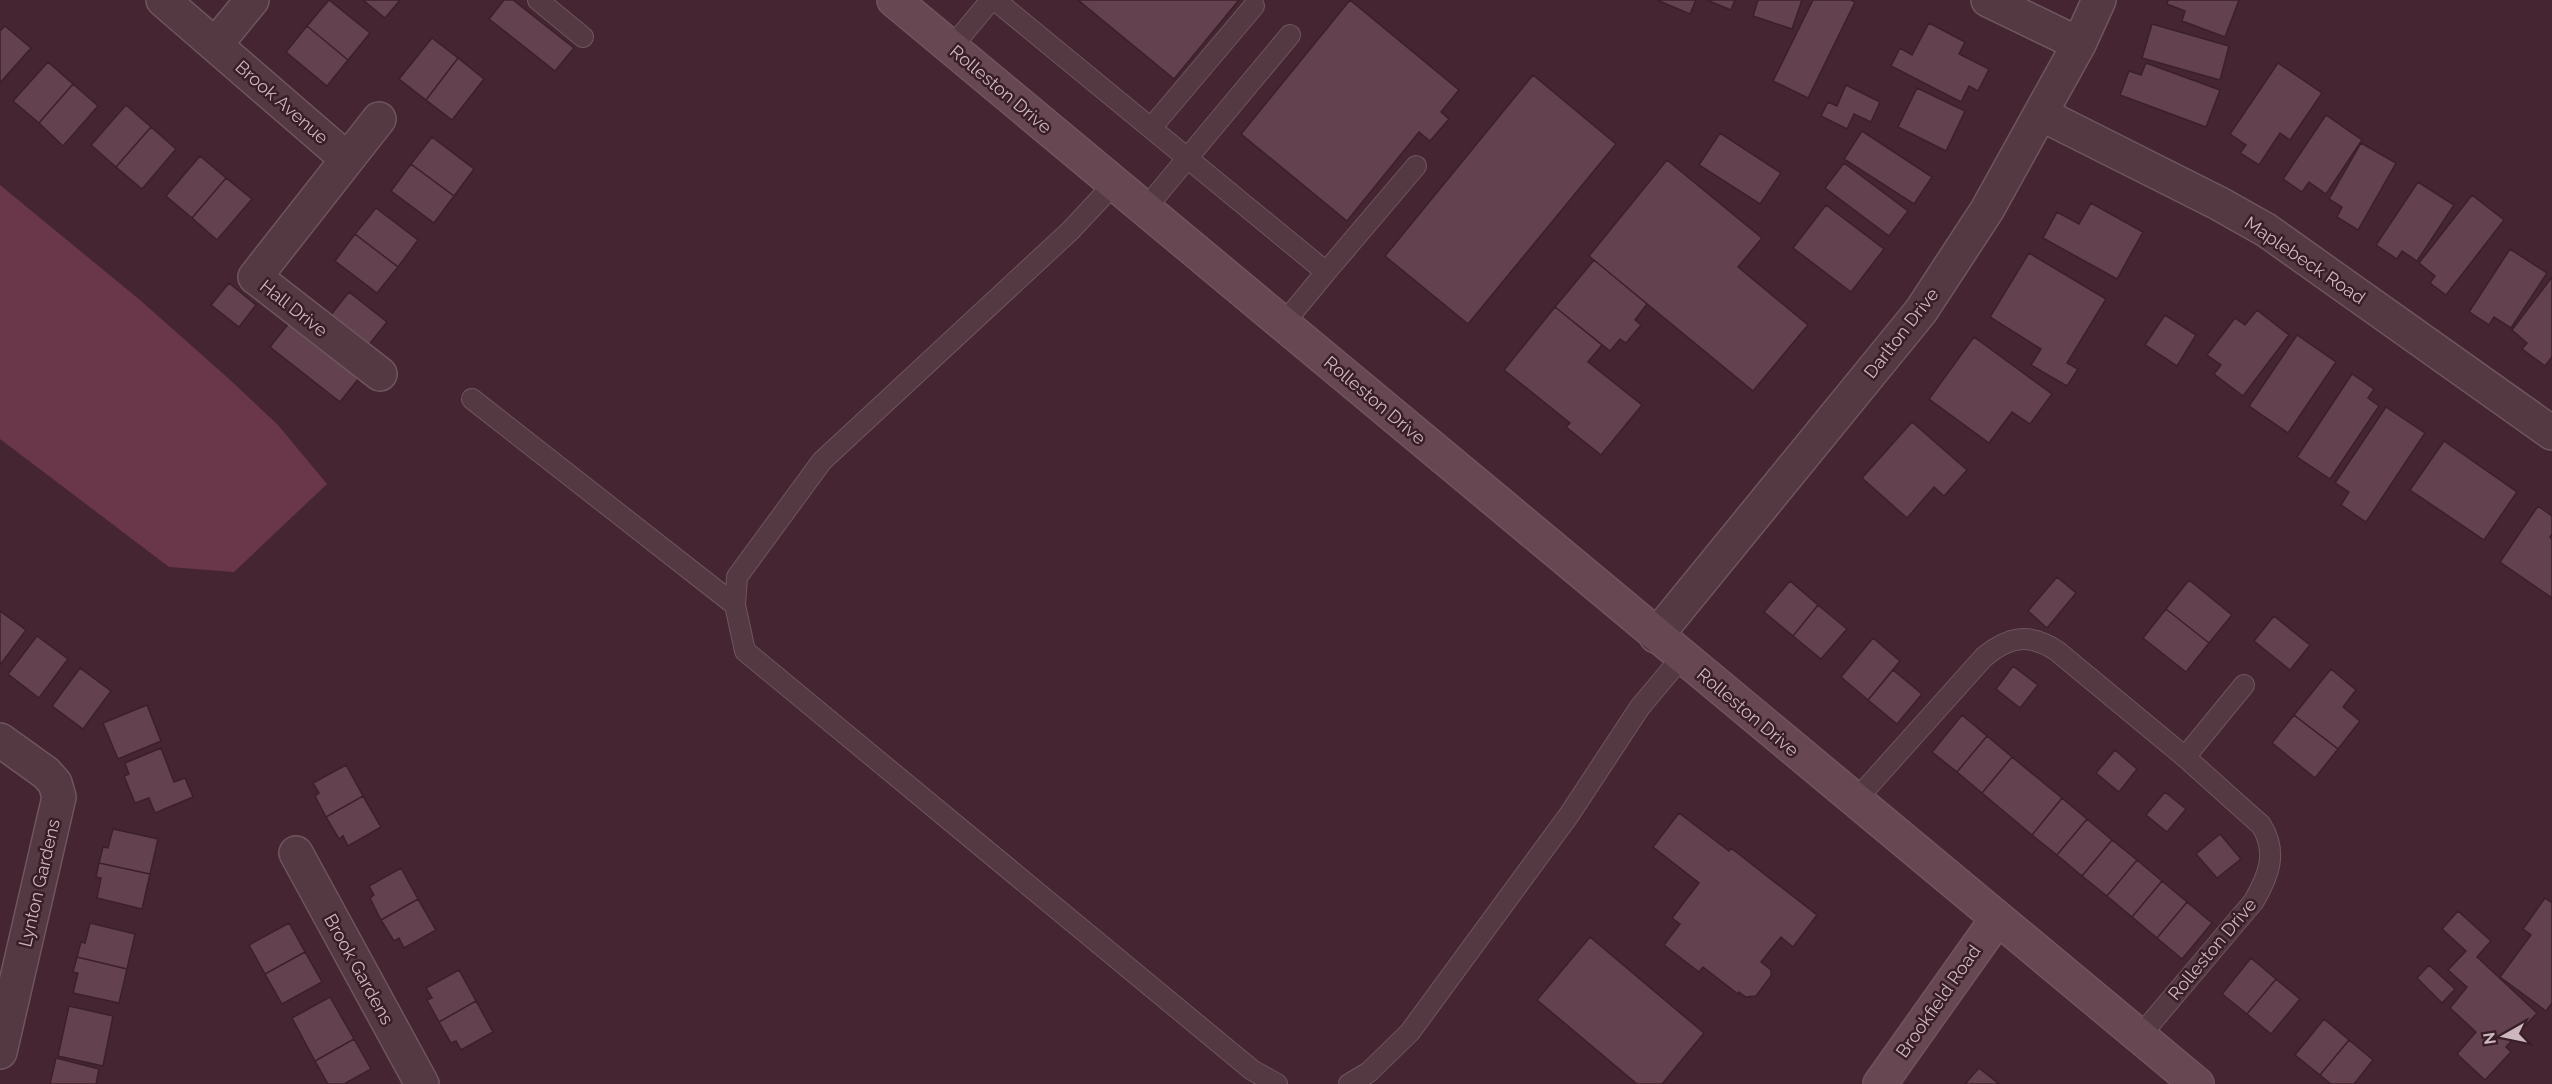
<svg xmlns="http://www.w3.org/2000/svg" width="2552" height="1084" font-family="Raleway,sans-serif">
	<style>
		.water { fill: #6a364a }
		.building { fill: #64414e; stroke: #3b202a; stroke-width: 1.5 }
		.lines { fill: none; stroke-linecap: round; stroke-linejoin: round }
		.lane-casing { stroke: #6e555e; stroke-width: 22 }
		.street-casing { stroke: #6e555e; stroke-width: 36 }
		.secondary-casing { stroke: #6e555e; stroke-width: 36 }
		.lane { stroke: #543943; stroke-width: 20 }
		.street { stroke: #543943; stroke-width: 33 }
		.secondary { stroke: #674752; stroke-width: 33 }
		.labels { text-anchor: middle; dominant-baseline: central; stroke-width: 5; stroke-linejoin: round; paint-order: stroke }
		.street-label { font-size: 18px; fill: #cdb7bf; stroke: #391e28 }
	</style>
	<rect width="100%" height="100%" fill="#442531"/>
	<path class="water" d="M0,185L140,300L228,378L278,425L327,484L234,572L169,567L0,439Z"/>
	<path class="building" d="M329,0L370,33L348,60L307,26Z
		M363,0H400L385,18Z
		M504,0H513L574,48L555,71L489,19Z
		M1078,0H1239L1174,79Z
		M1350,0L1459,90L1441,112L1449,119L1430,141L1419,132L1347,221L1241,134Z
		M1657,0H1696L1690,14Z
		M1707,0H1735L1731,10Z
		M1758,0H1802L1792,29L1753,16Z
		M1813,0H1851L1855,2L1808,98L1773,81Z
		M2168,0H2239L2225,37L2182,21L2185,11L2167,4Z
		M1929,23L1965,42L1959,54L1989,69L1978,91L1969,86L1961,102L1891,66L1900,48L1912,55Z
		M2152,24L2229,46L2220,80L2142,58Z
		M5,26L31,48L0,83V31Z
		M307,26L348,60L327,86L286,52Z
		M432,38L458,58L426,100L399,79Z
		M458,58L484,79L452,120L426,100Z
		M48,62L73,84L39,123L13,101Z
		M2146,63L2220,90L2206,127L2120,95L2129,71L2141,75Z
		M2278,63L2322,93L2290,140L2280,133L2259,165L2240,153L2246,145L2230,134Z
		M1533,75L1616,144L1468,324L1385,256Z
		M73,84L98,106L63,146L39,123Z
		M1846,85L1880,102L1871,122L1854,114L1847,129L1821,116L1828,102L1837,106Z
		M1917,88L1965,111L1946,151L1898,127Z
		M126,105L151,127L116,167L91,145Z
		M2326,115L2362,140L2326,194L2309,182L2302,192L2283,179Z
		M151,127L176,149L142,189L116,167Z
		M1862,131L1932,177L1914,204L1844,159Z
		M1720,133L1781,173L1760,204L1699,165Z
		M432,137L474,169L454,196L411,164Z
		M2361,143L2396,163L2358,230L2337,217L2342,207L2329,199Z
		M200,156L226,178L192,218L166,196Z
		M1667,160L1762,238L1738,267L1808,325L1753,391L1589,256Z
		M1844,163L1908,211L1889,236L1825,188Z
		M411,164L454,196L434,223L391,191Z
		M226,178L252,199L217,240L192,218Z
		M2418,182L2454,205L2417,261L2402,251L2397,259L2376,245Z
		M2472,195L2504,220L2446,295L2430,283L2435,276L2419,263Z
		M2091,203L2143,232L2117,279L2043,238L2057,212L2079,224Z
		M1826,205L1884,249L1851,292L1793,248Z
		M376,208L418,240L398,267L355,234Z
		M355,234L398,267L377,293L335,261Z
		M2510,249L2547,273L2511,328L2494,317L2489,325L2469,312Z
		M2029,253L2106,299L2067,363L2078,369L2067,386L2031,365L2041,349L1990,317Z
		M1594,260L1647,304L1635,320L1641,325L1626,343L1620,339L1610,351L1555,307Z
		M2552,277V357L2545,366L2522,349L2527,343L2512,330Z
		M229,283L256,305L239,327L211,305Z
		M349,292L387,322L364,351L326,321Z
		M1555,307L1602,345L1588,362L1642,405L1601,455L1566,427L1570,423L1504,370Z
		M2257,310L2289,335L2243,396L2214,374L2221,365L2207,355L2235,318L2245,325Z
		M2165,315L2196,335L2177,366L2145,345Z
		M293,318L363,373L340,402L270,347Z
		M2297,335L2336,362L2288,433L2249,406Z
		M1974,337L2052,394L2030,424L2012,412L1989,443L1929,399Z
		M2352,374L2374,389L2368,398L2379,406L2330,479L2297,457Z
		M2386,407L2425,433L2366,522L2341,505L2349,492L2335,483Z
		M1912,422L1967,470L1944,496L1934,487L1907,518L1862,478Z
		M2444,441L2517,492L2484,540L2410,490Z
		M2538,506L2552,516V534L2550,537L2552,539V598L2500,562Z
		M2057,577L2076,593L2047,628L2028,611Z
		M2189,580L2232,615L2209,643L2166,609Z
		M1790,581L1818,605L1793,636L1764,612Z
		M1818,605L1847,629L1821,659L1793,636Z
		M2166,609L2209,643L2186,672L2143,638Z
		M0,611L26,630L0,665Z
		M2274,616L2310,645L2290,670L2254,641Z
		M37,636L68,659L39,698L8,674Z
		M1873,638L1900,661L1868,700L1841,677Z
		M2013,666L2038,685L2020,708L1996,689Z
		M80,668L111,691L83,729L52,706Z
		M2331,669L2356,690L2343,707L2360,721L2338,749L2294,715Z
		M1893,670L1922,694L1897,724L1868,700Z
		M147,705L161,741L118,759L103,723Z
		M1962,715L1987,736L1957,772L1932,752Z
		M2294,715L2338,749L2315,778L2272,743Z
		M1987,736L2012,757L1982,793L1957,772Z
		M161,748L174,782L185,778L193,797L155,813L149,798L135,803L124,776L129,774L125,763Z
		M2115,750L2137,769L2119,792L2096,773Z
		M2012,757L2062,798L2032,835L1982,793Z
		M346,765L363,796L326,817L315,796L319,793L313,783Z
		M2165,792L2186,809L2167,832L2146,815Z
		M363,796L381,827L348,846L343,836L339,839L326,817Z
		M2062,798L2087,819L2057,855L2032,835Z
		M1679,813L1729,851L1731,848L1817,915L1793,947L1781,937L1761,962L1771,970V976L1756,996L1746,997L1739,992L1738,994L1703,967L1699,972L1664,945L1680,924L1672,918L1699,883L1653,847Z
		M2087,819L2112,840L2082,876L2057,855Z
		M113,829L158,839L150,874L99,863L103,847L108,848Z
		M2220,834L2241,859L2217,878L2196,854Z
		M2112,840L2137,860L2107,896L2082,876Z
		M2137,860L2162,881L2132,917L2107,896Z
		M99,863L150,874L142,909L97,898L101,878L96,877Z
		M401,868L418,899L381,920L370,898L374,895L369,886Z
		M2162,881L2187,902L2157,938L2132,917Z
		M2545,898L2552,903V1003L2546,1011L2500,977L2531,935L2523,929Z
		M418,899L436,930L404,948L399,938L394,941L381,920Z
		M2187,902L2212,923L2182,959L2157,938Z
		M2458,911L2491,941L2477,957L2537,1013L2506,1047L2511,1052L2485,1080L2457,1054L2476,1032L2450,1008L2467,987L2448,970L2466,951L2442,929Z
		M90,923L135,934L127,969L77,957L81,942L85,943Z
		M289,923L305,952L265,974L249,945Z
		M1590,937L1704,1033L1662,1084H1637L1537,1000Z
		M305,952L322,982L282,1004L265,974Z
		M77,957L127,969L119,1003L73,993L78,973L73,972Z
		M2251,958L2276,979L2247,1014L2222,994Z
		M2429,965L2455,989L2442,1003L2417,978Z
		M459,970L476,1001L439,1022L427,1000L432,998L426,988Z
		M2276,979L2300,999L2271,1034L2247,1014Z
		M330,997L354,1039L315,1061L292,1018Z
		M476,1001L493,1032L461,1050L456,1041L451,1043L439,1022Z
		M69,1006L113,1016L103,1066L58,1056Z
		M2324,1019L2349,1040L2320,1075L2295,1055Z
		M354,1039L371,1069L344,1084H328L315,1061Z
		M2349,1040L2373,1060L2354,1084H2331L2320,1075Z
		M56,1058L99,1069L96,1084H50Z
		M1979,1068L1999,1084H1965Z"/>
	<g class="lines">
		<defs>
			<path id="lane" d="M538,0L583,37
				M995,0L1326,272L1284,323
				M951,48L991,0
				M1151,128L1254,6
				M1114,184L1070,231L822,461L737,577L735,605L745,651L1252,1070L1277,1084
				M1145,209L1290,35
				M1326,272L1416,166
				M472,399L735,605
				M2185,757L2244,685
				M1855,801L1984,657C2008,637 2029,632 2057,651L2185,757L2261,825C2278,852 2269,875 2254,901L2140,1036
				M1349,1084L1369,1072L1410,1032L1569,815L1640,707L1682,657"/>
			<path id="street" d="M163,0L347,159
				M1988,0L2079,44
				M216,44L252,0
				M2041,114L2218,203L2266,230L2552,433
				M379,119L255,277L380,374
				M1656,636L1921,311L1987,210L2079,44L2099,0
				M0,740L46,773L55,783L59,797L0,1052
				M296,853L422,1084"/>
			<path id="secondary" d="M894,0L2197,1084
				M1880,1084L1997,919"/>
		</defs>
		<use href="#lane" class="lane-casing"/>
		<use href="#street" class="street-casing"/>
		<use href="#secondary" class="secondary-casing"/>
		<use href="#lane" class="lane"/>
		<use href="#street" class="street"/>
		<use href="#secondary" class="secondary"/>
	</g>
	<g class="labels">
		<g class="street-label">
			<text transform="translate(1001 89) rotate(40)">Rolleston Drive</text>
			<text transform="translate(282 102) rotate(41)">Brook Avenue</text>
			<text transform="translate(2305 260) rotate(34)">Maplebeck Road</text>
			<text transform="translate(294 308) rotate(38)">Hall Drive</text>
			<text transform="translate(1901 333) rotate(-52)">Darlton Drive</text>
			<text transform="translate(1375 400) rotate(40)">Rolleston Drive</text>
			<text transform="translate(1748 712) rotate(40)">Rolleston Drive</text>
			<text transform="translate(39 883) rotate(-77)">Lynton Gardens</text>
			<text transform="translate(2212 949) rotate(-50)">Rolleston Drive</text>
			<text transform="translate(359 969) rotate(61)">Brook Gardens</text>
			<text transform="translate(1938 1001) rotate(-55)">Brookfield Road</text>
		</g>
	</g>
	<g transform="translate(2504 1036) rotate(261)" stroke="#391e28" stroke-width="4.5" paint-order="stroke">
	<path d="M0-4.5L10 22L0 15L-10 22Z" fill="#cdb7bf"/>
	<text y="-9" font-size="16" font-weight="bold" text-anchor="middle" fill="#cdb7bf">N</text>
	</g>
</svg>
